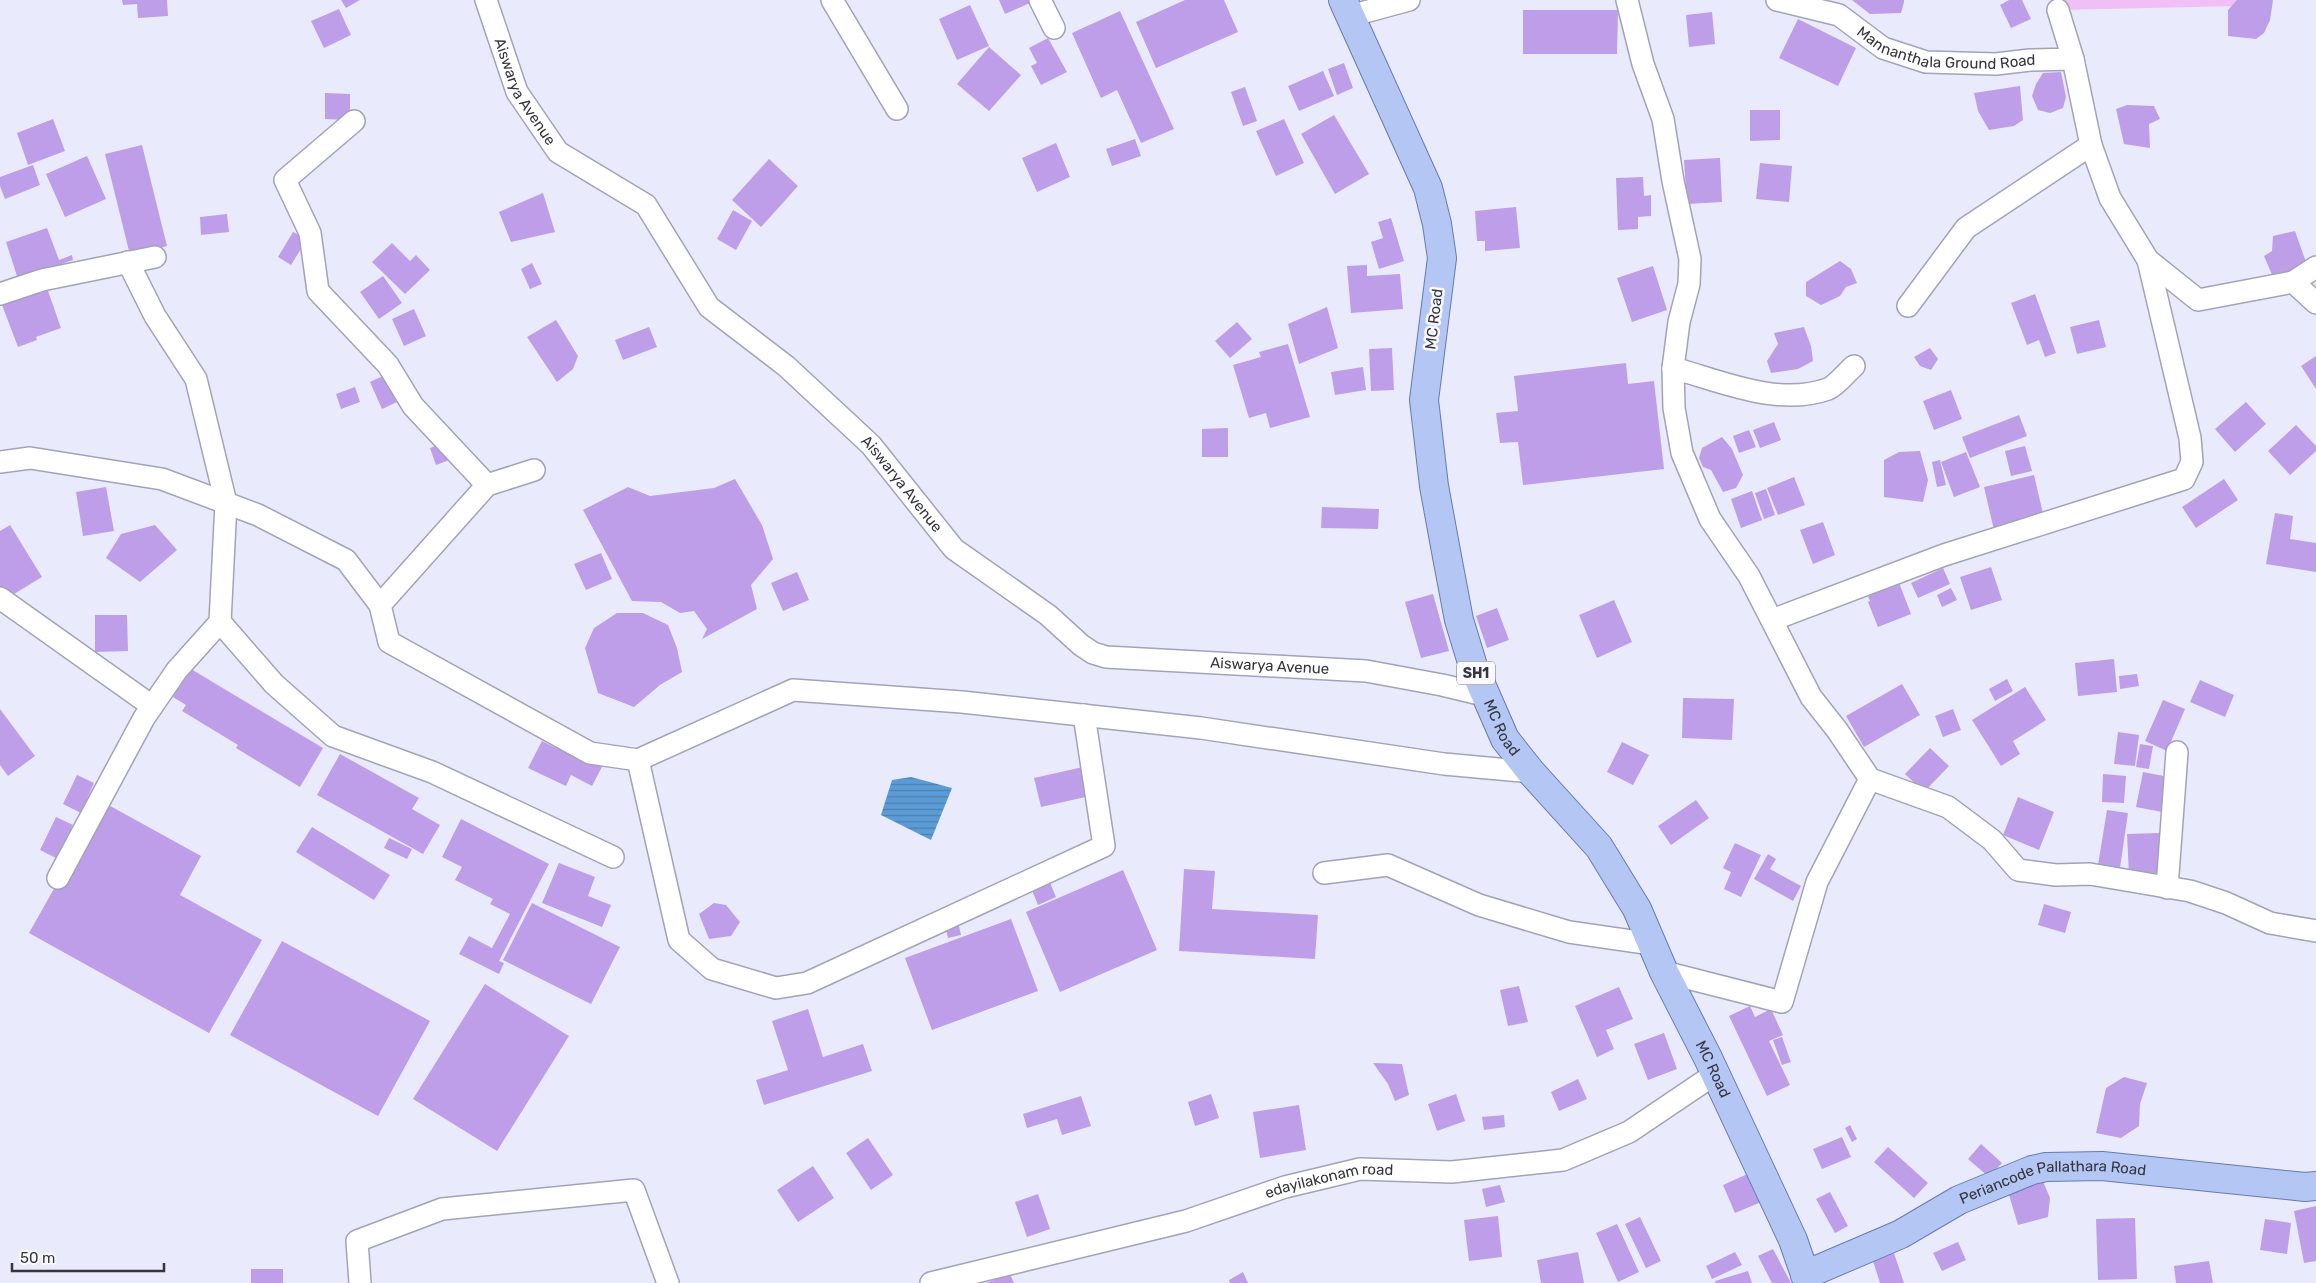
<svg xmlns="http://www.w3.org/2000/svg" width="2316" height="1283" font-family="Rubik,sans-serif">
	<style>
		.garden { fill: #f1bef6 }
		.water { fill: url(#water-rules) }
		.building { fill: #bf9ee9 }
		.lines { fill: none; stroke-linecap: round; stroke-linejoin: round }
		.minor-casing { stroke: #a2a3b9; stroke-width: 24 }
		.major-casing { stroke: #667bb0; stroke-width: 30 }
		.minor { stroke: #fff; stroke-width: 21 }
		.major { stroke: #b3c6f4; stroke-width: 28 }
		.labels { text-anchor: middle; dominant-baseline: central; stroke-width: 5; stroke-linejoin: round; paint-order: stroke }
		.shield { fill: #f9f9fe; stroke: #707078; stroke-width: 1 }
		.shield-label { font-size: 14px; font-weight: bold; fill: #35353e }
		.street-label { font-size: 15px; fill: #35353e; stroke: #f9f9fe }
	</style>
	<defs>
		<pattern id="water-rules" width="6" height="5" patternUnits="userSpaceOnUse" patternTransform="scale(1.25)"><rect width="6" height="5" fill="#5c9cd6"/><path d="M0 2.5h6" fill="none" stroke="#4d80af"/></pattern>
	</defs>
	<rect width="100%" height="100%" fill="#eaeafd"/>
	<path class="garden" d="M2057,0H2237L2238,6L2058,10Z"/>
	<path class="water" d="M911,777L952,788L931,840L881,815L892,780Z"/>
	<path class="building" d="M122,0H167L168,16L138,18L137,4L123,5Z
		M341,0H360L346,8Z
		M999,0H1029L1030,3L1005,14Z
		M1185,0H1224L1238,32L1156,68L1136,22Z
		M1852,0H1904V2L1901,13L1870,14Z
		M2009,0H2022L2031,19L2011,28L2000,5Z
		M2237,0H2273L2270,20L2264,33L2256,39L2228,36V10Z
		M970,5L989,46L957,60L939,19Z
		M339,9L351,35L324,48L311,21Z
		M1523,10H1618L1617,54H1523Z
		M1120,11L1174,129L1141,143L1117,90L1101,98L1072,33Z
		M1712,12L1715,44L1689,47L1686,15Z
		M1798,19L1856,48L1838,86L1779,58Z
		M1048,38L1067,72L1041,85L1031,66L1037,63L1029,48Z
		M989,47L1021,75L989,111L957,84Z
		M1344,63L1353,88L1337,95L1328,69Z
		M1323,71L1334,96L1299,111L1288,86Z
		M2061,72L2066,97L2063,108L2050,113L2038,110L2032,96L2036,84L2043,73Z
		M2020,86L2023,120L2014,126L1989,130L1978,111L1974,93Z
		M1245,87L1257,121L1243,126L1231,92Z
		M325,93L350,94V120L325,119Z
		M2127,105L2154,106L2160,119L2149,124L2150,148L2124,144L2116,109Z
		M1750,110H1780V140L1750,141Z
		M1334,115L1369,174L1335,194L1301,134Z
		M53,119L65,151L28,165L17,133Z
		M1284,119L1304,163L1276,176L1256,131Z
		M1135,139L1141,156L1112,166L1106,149Z
		M1056,143L1070,177L1037,192L1022,158Z
		M142,145L167,246L130,255L105,154Z
		M87,156L106,199L65,217L46,174Z
		M1720,158L1722,202L1687,204L1684,160Z
		M769,159L798,186L761,227L732,200Z
		M1760,163L1792,166L1789,202L1756,199Z
		M33,165L40,185L5,199L0,186V177Z
		M1643,177L1644,196L1651,195V216L1638,217V229L1618,230L1616,178Z
		M543,193L555,232L511,242L499,212Z
		M1516,207L1520,248L1485,251V241H1477L1475,211Z
		M733,210L752,221L736,250L717,239Z
		M227,214L229,232L201,235L200,217Z
		M1391,218L1404,261L1379,269L1371,242L1383,238L1378,222Z
		M47,228L59,260L72,255L73,260L18,279L6,242Z
		M2295,231L2307,265L2273,277L2264,256L2272,251L2273,236Z
		M293,232L307,239L291,265L278,257Z
		M392,243L410,261L416,255L430,270L405,294L372,262Z
		M1840,261L1851,269L1857,283L1846,287L1840,296L1821,305L1806,296V282Z
		M532,263L542,284L530,289L521,269Z
		M1367,265V276L1400,274L1403,309L1351,313L1347,266Z
		M1653,266L1667,310L1632,322L1617,278Z
		M383,276L402,303L379,319L360,292Z
		M47,288L61,328L36,337L37,340L18,347L2,305Z
		M2035,294L2056,353L2045,357L2039,340L2027,345L2011,303Z
		M1327,307L1338,348L1299,364L1288,324Z
		M414,309L426,336L404,346L392,319Z
		M556,320L578,356L573,369L557,382L527,337Z
		M2099,320L2106,347L2077,354L2070,327Z
		M1237,322L1252,339L1230,358L1215,341Z
		M649,327L657,347L623,360L615,340Z
		M1804,327L1811,346L1813,361L1798,369L1771,373L1767,361L1778,344L1774,333Z
		M1288,344L1310,417L1270,428L1266,413L1249,418L1233,365L1261,357L1259,352Z
		M1392,348L1394,390L1371,391L1369,349Z
		M1930,348L1938,359L1931,370L1920,366L1914,357Z
		M2316,356V389L2301,366Z
		M1626,363L1628,384L1654,381L1664,469L1523,485L1518,442L1500,443L1496,413L1518,411L1514,376Z
		M1363,367L1366,390L1335,395L1331,372Z
		M385,375L397,402L382,409L370,382Z
		M355,387L360,402L341,409L336,394Z
		M1951,390L1962,419L1934,430L1923,401Z
		M2246,402L2266,424L2235,452L2215,429Z
		M2019,415L2027,436L1970,458L1962,437Z
		M1774,422L1781,440L1760,448L1753,430Z
		M2296,425L2316,446V451L2290,475L2268,451Z
		M1228,428V457H1202V429Z
		M1749,430L1756,447L1739,453L1733,436Z
		M1722,437L1732,449L1743,475L1736,488L1723,492L1711,470L1703,467L1699,458L1702,448Z
		M446,442L452,459L436,465L430,448Z
		M2025,446L2032,471L2011,476L2005,451Z
		M1920,451L1928,480L1923,502L1884,497V460L1899,452Z
		M1966,452L1980,487L1954,497L1941,462Z
		M1940,460L1946,485L1937,487L1932,462Z
		M2034,475L2044,518L1994,530L1984,487Z
		M1794,477L1805,505L1778,515L1767,488Z
		M735,479L762,525L773,559L751,585L757,609L702,639L707,629L694,611L680,613L661,602L632,601L583,510L628,487L650,496L714,488Z
		M2224,479L2238,500L2196,528L2182,507Z
		M106,487L114,531L83,536L76,492Z
		M1766,489L1775,515L1764,519L1755,493Z
		M1752,491L1762,520L1741,528L1731,499Z
		M1322,507L1379,509L1378,529L1321,528Z
		M2275,513L2293,516L2290,539L2316,543V572L2266,564Z
		M1823,522L1835,555L1813,564L1800,530Z
		M10,525L42,577L4,600L0,593V531Z
		M155,525L177,550L140,582L106,558L121,534Z
		M601,553L612,579L586,590L574,564Z
		M1991,567L2002,600L1971,610L1960,577Z
		M1943,568L1950,584L1918,598L1911,583Z
		M797,572L809,600L783,611L771,583Z
		M1898,580L1911,614L1878,627L1868,602L1870,601L1867,593Z
		M1951,588L1957,600L1942,607L1937,595Z
		M1433,594L1449,651L1421,658L1405,602Z
		M1614,600L1632,642L1597,658L1579,615Z
		M1497,608L1509,640L1487,648L1476,616Z
		M617,613H643L668,625L677,648L682,672L660,685L634,707L598,693L585,648L594,628Z
		M95,615H127L128,651L95,652Z
		M2114,659L2117,692L2078,696L2075,663Z
		M191,669L323,748L300,787L236,748L238,745L182,711L186,705L173,697Z
		M2137,674L2139,686L2120,689L2119,676Z
		M2007,679L2013,691L1995,701L1989,689Z
		M2200,680L2234,695L2225,717L2190,702Z
		M1902,684L1920,715L1864,747L1846,716Z
		M2025,687L2046,720L2013,741L2020,754L2001,766L1972,720Z
		M1683,698L1734,699L1732,740L1682,738Z
		M2163,700L2185,709L2167,751L2145,741Z
		M0,709L35,756L8,776L0,765Z
		M1953,709L1961,730L1943,737L1935,716Z
		M2118,732L2139,735L2135,766L2114,764Z
		M542,741L556,748L560,741L604,763L592,786L571,775L566,786L528,768Z
		M1622,742L1649,755L1633,785L1607,772Z
		M2140,744L2153,746L2149,769L2136,767Z
		M1930,748L1949,766L1924,792L1905,774Z
		M340,754L419,798L412,809L440,825L423,854L317,795Z
		M1083,767L1090,796L1041,807L1034,778Z
		M2143,772L2169,777L2162,812L2136,807Z
		M2103,774L2126,776L2124,803L2102,802Z
		M77,775L94,783L81,813L63,804Z
		M2018,797L2054,812L2039,850L2003,835Z
		M1696,800L1709,818L1671,845L1658,826Z
		M103,802L201,856L180,895L262,940L209,1033L29,933Z
		M2107,810L2128,813L2120,868L2098,865Z
		M56,817L73,825L56,858L40,850Z
		M461,819L549,864L499,961L504,963L499,974L459,954L469,936L492,948L510,914L490,904L493,899L455,880L462,867L442,857Z
		M312,827L390,875L374,900L296,852Z
		M2160,833L2162,873L2129,875L2127,834Z
		M389,838L412,849L407,859L384,848Z
		M1735,843L1761,855L1741,897L1724,889L1731,872L1723,868Z
		M1768,854L1776,859L1770,869L1801,886L1793,901L1754,879Z
		M559,863L595,877L588,896L611,905L602,927L542,903Z
		M1184,869L1215,871L1212,909L1318,915L1315,959L1179,951Z
		M1123,870L1157,950L1060,992L1026,912Z
		M1049,880L1056,897L1038,905L1031,888Z
		M532,903L620,947L591,1004L503,960Z
		M714,903L726,905L740,922L731,936L709,939L699,914Z
		M2044,904L2071,912L2065,933L2038,925Z
		M1011,919L1038,991L932,1030L905,958Z
		M958,922L961,935L948,938L945,925Z
		M282,941L430,1021L378,1116L230,1035Z
		M485,984L569,1036L497,1151L413,1099Z
		M1519,986L1528,1022L1508,1026L1500,990Z
		M1619,987L1633,1019L1606,1030L1614,1049L1597,1057L1575,1006Z
		M1750,1006L1755,1017L1771,1009L1783,1035L1769,1041L1790,1085L1767,1096L1729,1016Z
		M808,1009L823,1057L863,1044L872,1071L764,1105L756,1080L788,1070L772,1021Z
		M1664,1033L1677,1069L1648,1080L1634,1044Z
		M1782,1037L1791,1062L1782,1065L1773,1040Z
		M1373,1063L1402,1064L1409,1095L1395,1101L1388,1084Z
		M2124,1077L2147,1083L2140,1104L2139,1126L2121,1138L2096,1133L2106,1088Z
		M1578,1079L1587,1099L1559,1111L1551,1092Z
		M1211,1094L1219,1118L1195,1126L1188,1102Z
		M1456,1094L1465,1121L1437,1131L1428,1104Z
		M1081,1096L1091,1126L1062,1135L1057,1119L1027,1128L1023,1114Z
		M1299,1105L1306,1150L1260,1158L1253,1112Z
		M1504,1115L1505,1127L1484,1130L1482,1117Z
		M1850,1125L1857,1139L1852,1142L1845,1128Z
		M1842,1137L1851,1157L1822,1169L1813,1149Z
		M868,1138L893,1175L871,1190L846,1153Z
		M1981,1144L2002,1163L1989,1177L1968,1159Z
		M1888,1147L1928,1183L1914,1198L1874,1162Z
		M813,1166L834,1198L798,1222L777,1190Z
		M1754,1171L1766,1200L1735,1213L1723,1185Z
		M2042,1179L2050,1198L2048,1217L2018,1225L2009,1195Z
		M1500,1185L1505,1202L1486,1207L1482,1189Z
		M1830,1192L1848,1226L1835,1233L1816,1199Z
		M1038,1194L1050,1229L1027,1237L1015,1202Z
		M2316,1206V1261L2304,1263L2294,1211Z
		M1498,1216L1502,1257L1469,1261L1464,1220Z
		M1640,1217L1661,1261L1646,1268L1625,1224Z
		M2135,1218L2137,1279L2098,1280L2096,1219Z
		M2265,1219L2291,1223L2287,1254L2260,1250Z
		M1617,1224L1639,1272L1618,1282L1596,1233Z
		M1958,1242L1966,1260L1942,1271L1933,1253Z
		M1773,1249L1791,1283H1772L1758,1256Z
		M1578,1252L1584,1283H1541L1537,1260Z
		M1735,1252L1742,1265L1712,1279L1706,1266Z
		M1894,1253L1904,1283H1880L1873,1261Z
		M2209,1261L2213,1283H2176L2174,1266Z
		M251,1269H283V1283H251Z
		M1748,1271L1752,1283H1716L1715,1281Z
		M1243,1272L1248,1283H1230L1229,1280Z
		M1010,1274L1014,1283H986Z"/>
	<g class="lines">
		<defs>
			<g id="minor">
				<path id="s1" d="M486,0L517,92L558,152L646,205L709,307L786,366L871,445L954,549L1048,615L1081,645L1093,653L1106,657L1366,671L1442,685L1488,696"/>
				<path d="M832,0L897,109"/>
				<path d="M1040,0L1054,28"/>
				<path d="M1627,0L1643,64L1663,119L1673,181L1690,259L1689,284L1679,322L1673,368L1674,408L1682,453L1710,519L1749,576L1811,697L1837,730L1870,779L1948,807L1992,840L2018,870L2056,875L2090,874L2190,891L2226,903L2270,923L2316,931"/>
				<path id="s2" d="M1777,0L1839,15L1883,48L1926,62L1996,64L2030,60L2073,59L2058,10"/>
				<path d="M1350,16L1409,0"/>
				<path d="M354,121L285,180L310,233L318,291L388,365L413,406L487,485"/>
				<path d="M2148,260L2198,300L2293,282L2316,303"/>
				<path d="M2293,282L2316,267"/>
				<path d="M0,294L42,280L155,257"/>
				<path d="M1908,306L1966,228L2091,145"/>
				<path d="M1673,368C1721,381 1778,407 1828,389C1837,385 1846,373 1854,366"/>
				<path d="M0,462L30,458L162,479L258,515L346,560L380,605"/>
				<path d="M534,470L487,485L380,605L389,642L590,753L638,760L793,690L962,702L1201,728L1444,764L1531,772"/>
				<path d="M0,598L152,706"/>
				<path d="M1772,620L1944,555L2184,479L2192,462L2190,438L2148,260L2110,198L2091,145L2073,59"/>
				<path d="M220,622L274,684L333,736L432,772L613,857"/>
				<path d="M638,760L679,940L712,969L776,988L807,983L1104,846L1084,715"/>
				<path d="M1324,873L1388,865L1479,905L1569,932L1652,944"/>
				<path d="M58,878L144,718L177,670L220,622L226,503L196,379L155,316L128,262"/>
				<path d="M2167,888L2177,752"/>
				<path d="M1664,972L1782,1002L1817,882L1870,779"/>
				<path d="M360,1283L357,1241L442,1209L634,1190L668,1283"/>
				<path id="s3" d="M931,1283L1186,1221L1285,1187L1360,1169L1452,1172L1563,1160L1629,1132L1715,1074"/>
			</g>
			<g id="major">
				<path id="s4" d="M1343,0L1428,188L1437,224L1442,258L1424,400L1434,486L1448,562L1459,620L1473,666L1505,739L1531,772L1599,847L1637,909L1664,972L1708,1058L1793,1240L1808,1283"/>
				<path id="s5" d="M1805,1275L1901,1234L1959,1200L2032,1170L2046,1167L2102,1166L2305,1187L2316,1186"/>
			</g>
		</defs>
		<use href="#minor" class="minor-casing"/>
		<use href="#major" class="major-casing"/>
		<use href="#minor" class="minor"/>
		<use href="#major" class="major"/>
	</g>
	<g class="labels">
		<rect class="shield" x="1457" y="661.5" width="38" height="23" rx="4"/>
		<g class="shield-label">
			<text x="1476" y="673">SH1</text>
		</g>
		<g class="street-label">
			<text stroke="none"><textPath href="#s2" startOffset="181">Mannanthala Ground Road</textPath></text>
			<text stroke="none"><textPath href="#s1" startOffset="100">Aiswarya Avenue</textPath></text>
			<text transform="translate(1434 319) rotate(-83)">MC Road</text>
			<text stroke="none"><textPath href="#s1" startOffset="655">Aiswarya Avenue</textPath></text>
			<text stroke="none"><textPath href="#s1" startOffset="1090">Aiswarya Avenue</textPath></text>
			<text stroke="none"><textPath href="#s4" startOffset="760">MC Road</textPath></text>
			<text stroke="none"><textPath href="#s4" startOffset="1165">MC Road</textPath></text>
			<text stroke="none"><textPath href="#s3" startOffset="412">edayilakonam road</textPath></text>
			<text stroke="none"><textPath href="#s5" startOffset="269">Periancode Pallathara Road</textPath></text>
		</g>
	</g>
	<path d="M12 1263v8h152v-8" fill="none" stroke="#35353e" stroke-width="2.5"/>
	<text x="20" y="1263" font-size="15" fill="#35353e" stroke="#f9f9fe" stroke-width="4" paint-order="stroke">50 m</text>
</svg>
